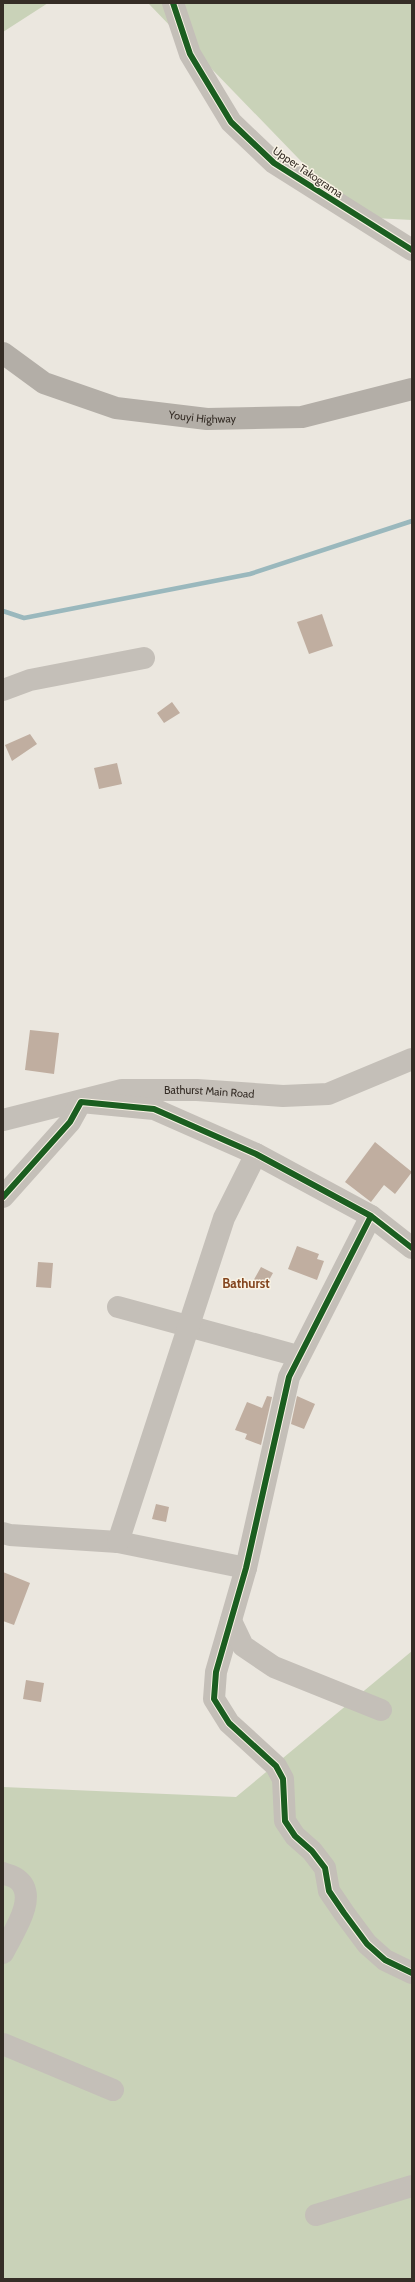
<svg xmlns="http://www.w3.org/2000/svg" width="415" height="2282" font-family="Cabin,sans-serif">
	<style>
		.green { fill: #c9d2b8 }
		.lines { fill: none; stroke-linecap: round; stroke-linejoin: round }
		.stream { stroke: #9ab8bd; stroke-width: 4.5 }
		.building { fill: #c0aea0 }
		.minor { stroke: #c4bfb8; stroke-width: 22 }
		.major { stroke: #b3aea7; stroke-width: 22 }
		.cycleway-casing { stroke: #f9f3e5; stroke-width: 8 }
		.cycleway { stroke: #1b5e20; stroke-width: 6 }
		.labels { text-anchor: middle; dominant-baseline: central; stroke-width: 3; stroke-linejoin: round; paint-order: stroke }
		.street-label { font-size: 11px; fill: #352d26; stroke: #f9f3e5 }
		.quarter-label { font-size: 13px; font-weight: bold; fill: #84461f; stroke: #f9f3e5 }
	</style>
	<rect width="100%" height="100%" fill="#ebe7df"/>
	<path class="green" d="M3,3H48L3,32Z
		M148,3H412V220L355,217Z
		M412,1651V2279H3V1787L236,1797Z"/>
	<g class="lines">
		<path class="stream" d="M3,611L24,618L250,574L412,521"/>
	</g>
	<path class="building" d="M322,614L333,646L309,654L297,622Z
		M172,702L180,713L164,723L157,713Z
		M30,734L37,744L12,761L5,745Z
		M117,763L122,784L99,789L94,768Z
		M30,1030L59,1033L54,1074L25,1070Z
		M375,1142L412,1172L395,1194L384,1185L371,1202L345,1182Z
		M297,1246L319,1254L317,1259L324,1261L317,1280L288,1269Z
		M38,1262L53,1263L51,1288L36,1287Z
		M261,1267L273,1273L264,1289L252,1283Z
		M267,1396L272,1397L261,1445L245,1439L247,1434L235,1430L247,1402L262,1408Z
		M297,1396L315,1404L304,1429L291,1424Z
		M156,1504L169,1507L166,1522L152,1519Z
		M3,1572L30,1583L14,1625L3,1621Z
		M26,1680L44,1683L41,1702L23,1699Z"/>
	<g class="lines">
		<g class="minor">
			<path d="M173,3L190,54L231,122L274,163L412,250"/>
			<path d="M3,690L30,680L144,658"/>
			<path id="s1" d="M3,1120L122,1090H197L283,1096L328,1094L412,1059"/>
			<path d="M3,1197L70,1122L81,1102L154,1109L256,1154L371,1216L412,1248"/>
			<path d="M371,1216L289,1377L246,1568L216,1672L214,1699L229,1723L276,1766L283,1779L285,1821L295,1836L312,1851L325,1868L329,1891L344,1913L367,1944L385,1960L412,1973"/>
			<path d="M118,1307L298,1356"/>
			<path d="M3,1533L10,1535L118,1542L246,1568"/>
			<path d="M118,1542L224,1218L256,1154"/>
			<path d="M231,1621L243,1646L274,1667L381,1710"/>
			<path d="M3,1873C7,1875 13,1876 17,1879C40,1896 12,1934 3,1953"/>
			<path d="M3,2044L113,2090"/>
			<path d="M316,2215L412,2186"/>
		</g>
		<path class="major" id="s2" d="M3,353L44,383L116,408L207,419L302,417L412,389"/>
		<defs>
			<path id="cycleway" d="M173,3L190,54L231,122L274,163L412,250
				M3,1197L70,1122L81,1102L154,1109L256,1154L371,1216L412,1248
				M371,1216L289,1377L246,1568L216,1672L214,1699L229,1723L276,1766L283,1779L285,1821L295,1836L312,1851L325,1868L329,1891L344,1913L367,1944L385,1960L412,1973"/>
		</defs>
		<use href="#cycleway" class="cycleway-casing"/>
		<use href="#cycleway" class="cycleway"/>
	</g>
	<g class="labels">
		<g class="street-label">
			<text transform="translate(308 172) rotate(34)">Upper Takograma</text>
			<text stroke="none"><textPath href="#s2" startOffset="214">Youyi Highway</textPath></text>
			<text stroke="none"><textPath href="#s1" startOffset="210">Bathurst Main Road</textPath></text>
		</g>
		<g class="quarter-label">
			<text x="246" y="1283">Bathurst</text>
		</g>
	</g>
	<rect width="415" height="2282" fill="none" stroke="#352d26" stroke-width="8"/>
</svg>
